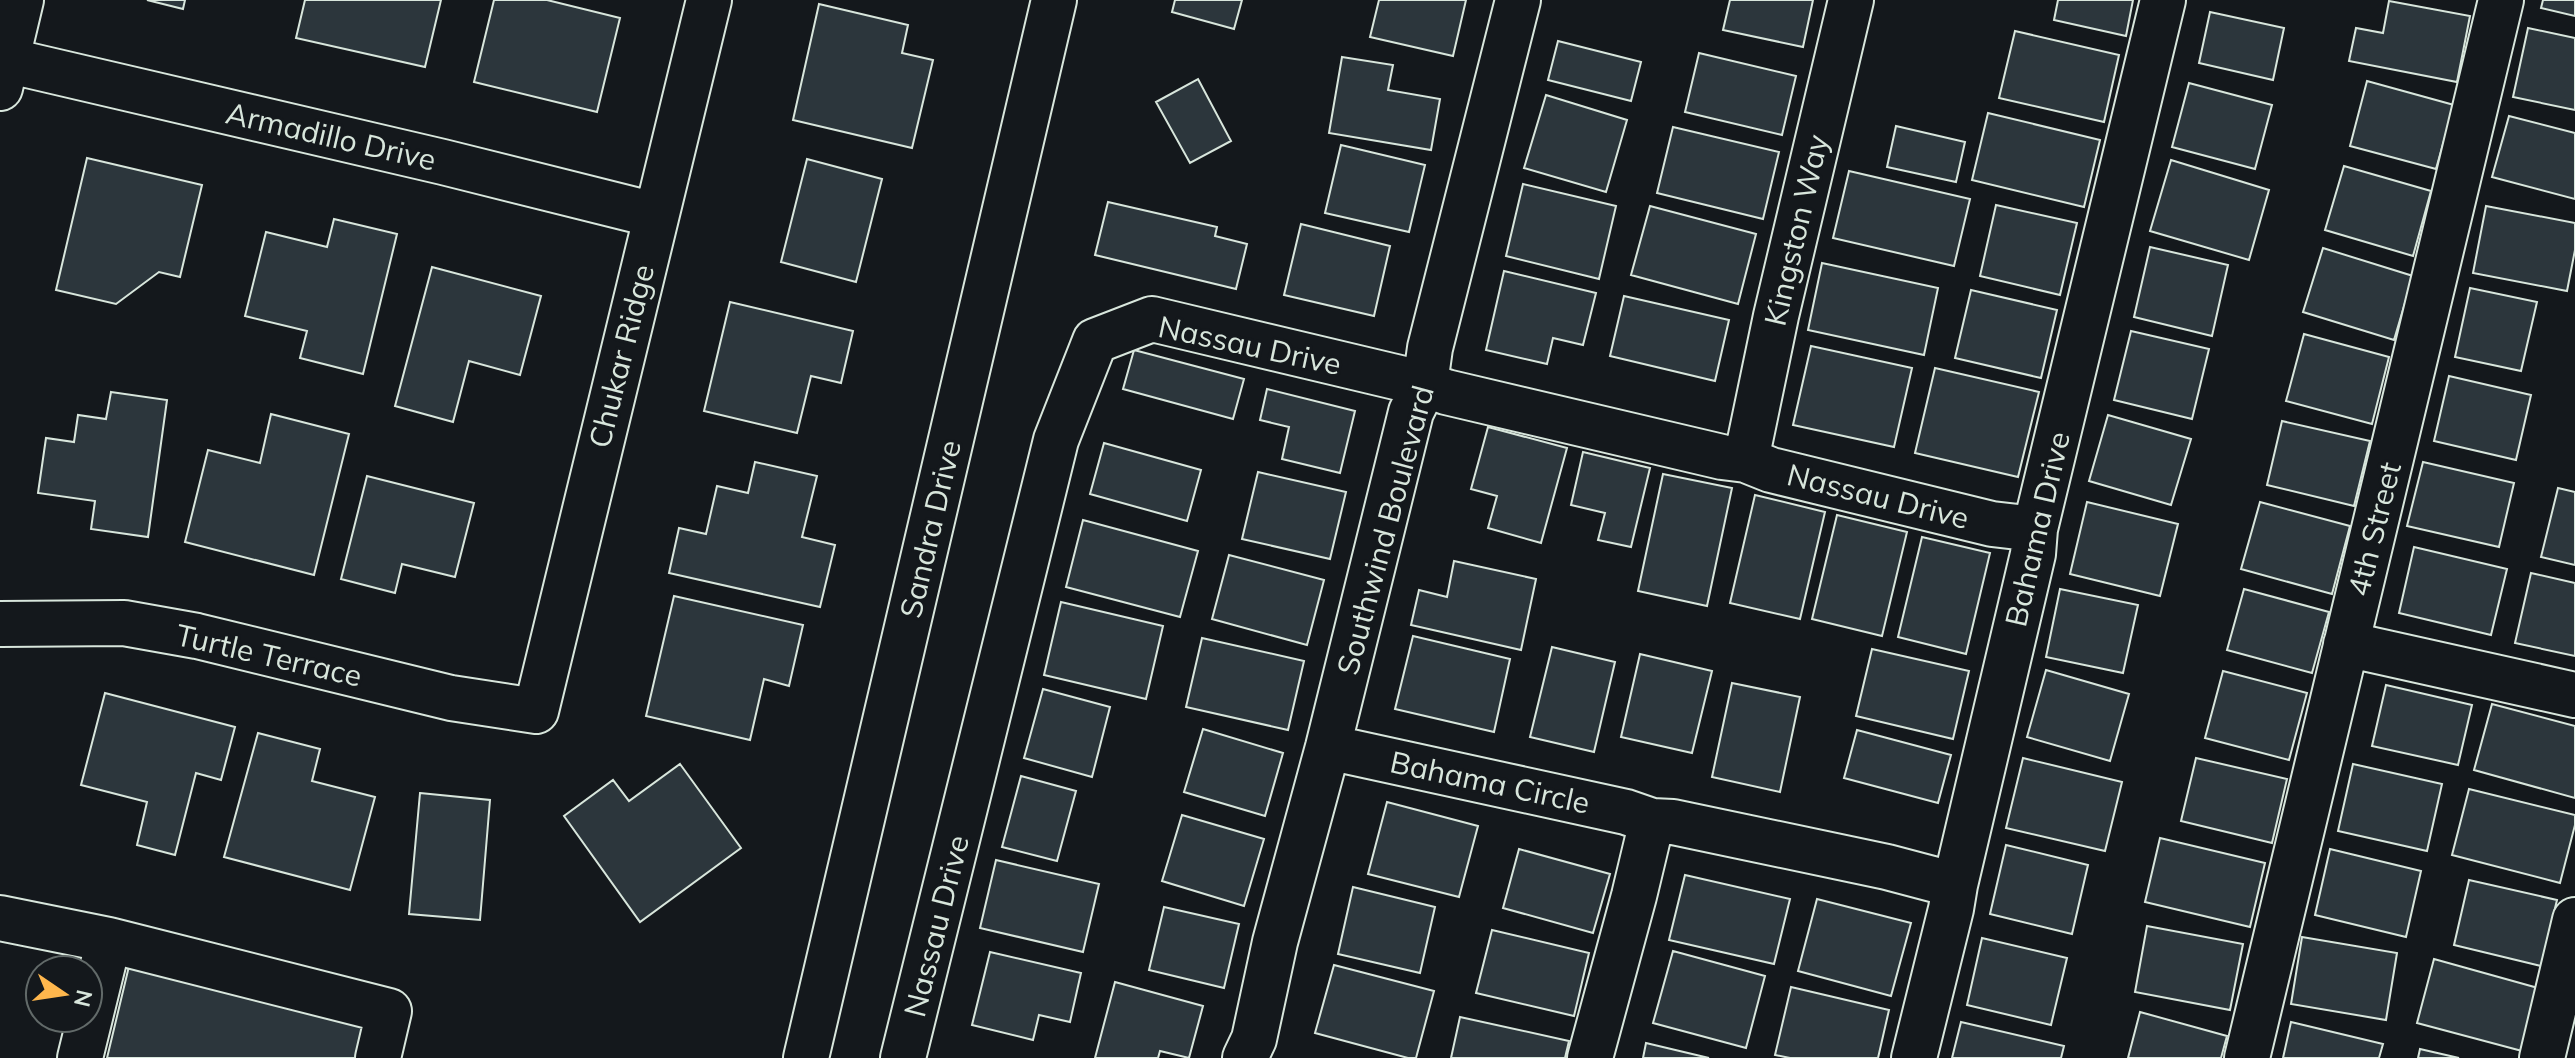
<svg xmlns="http://www.w3.org/2000/svg" width="2575" height="1058" font-family="Mulish,sans-serif">
	<style>
		.building { fill: #2c363c; stroke: #d8e6dc; stroke-width: 2 }
		.lines { fill: none; stroke-linecap: round; stroke-linejoin: round }
		.minor-casing { stroke: #d8e6dc; stroke-width: 48 }
		.minor { stroke: #14181c; stroke-width: 44 }
		.labels { text-anchor: middle; dominant-baseline: central; stroke-width: 6; stroke-linejoin: round; paint-order: stroke }
		.street-label { font-size: 30px; fill: #d8e6dc; stroke: #14181c }
	</style>
	<rect width="100%" height="100%" fill="#14181c"/>
	<path class="building" d="M147,0H185L183,9Z
		M305,0H441L425,67L296,38Z
		M494,0H547L620,18L597,112L474,82Z
		M1175,0H1242L1234,29L1172,12Z
		M1379,0H1466L1453,56L1370,37Z
		M1730,0H1813L1803,47L1723,30Z
		M2058,0H2133L2126,36L2054,20Z
		M2543,0H2575V16L2541,8Z
		M2389,1L2470,16L2457,82L2349,61L2356,28L2383,33Z
		M819,4L908,25L902,53L933,60L912,148L793,120Z
		M2210,12L2284,28L2273,80L2199,63Z
		M2528,28L2575,38V110L2513,97Z
		M2015,31L2119,55L2104,122L1999,98Z
		M1558,41L1641,62L1631,101L1548,80Z
		M1699,53L1796,76L1782,135L1685,112Z
		M1342,57L1393,65L1388,90L1440,99L1431,150L1329,133Z
		M1198,79L1231,141L1190,163L1156,102Z
		M2367,81L2454,105L2436,169L2350,146Z
		M2189,83L2272,105L2255,169L2172,147Z
		M1546,95L1627,120L1606,192L1524,168Z
		M1988,113L2100,140L2084,207L1972,180Z
		M2509,116L2575,133V199L2492,177Z
		M1896,126L1965,142L1956,182L1887,167Z
		M1673,127L1779,152L1763,219L1657,193Z
		M1341,145L1425,165L1409,232L1325,213Z
		M87,158L202,185L180,277L159,272L116,304L56,290Z
		M807,159L882,179L856,282L781,262Z
		M2171,160L2269,190L2249,260L2150,231Z
		M2344,166L2431,191L2413,256L2325,230Z
		M1849,171L1970,199L1954,266L1833,238Z
		M1523,184L1616,206L1599,279L1506,256Z
		M1108,202L1217,227L1215,236L1247,244L1236,289L1095,255Z
		M1996,205L2077,223L2060,295L1980,276Z
		M1650,206L1756,234L1738,304L1631,275Z
		M2486,206L2575,223V250L2567,291L2473,273Z
		M334,219L397,234L363,374L300,358L307,331L245,316L266,232L327,247Z
		M1301,224L1390,246L1374,316L1284,295Z
		M2150,247L2228,265L2212,336L2134,317Z
		M2323,248L2413,276L2394,340L2303,312Z
		M1822,263L1938,288L1924,355L1808,330Z
		M432,267L541,296L520,375L469,361L453,422L395,406Z
		M1504,271L1596,293L1583,345L1553,338L1547,364L1486,350Z
		M2470,288L2537,302L2521,371L2455,357Z
		M1971,290L2057,310L2041,378L1955,358Z
		M1624,296L1729,320L1715,381L1610,356Z
		M730,302L853,331L841,383L811,376L797,433L704,411Z
		M2131,331L2209,349L2192,419L2114,400Z
		M2304,334L2389,357L2372,424L2286,401Z
		M1811,346L1912,368L1894,447L1793,425Z
		M1134,350L1244,379L1233,419L1123,389Z
		M1935,368L2039,392L2018,477L1915,453Z
		M2449,376L2531,395L2516,460L2434,441Z
		M1267,389L1355,411L1340,473L1282,459L1289,427L1260,420Z
		M111,392L167,400L148,537L91,529L95,501L38,493L46,438L74,442L78,415L106,419Z
		M271,414L349,434L314,575L185,542L208,450L260,463Z
		M2108,415L2191,439L2171,505L2089,481Z
		M2282,421L2370,441L2354,506L2267,485Z
		M1488,427L1567,448L1541,543L1488,528L1497,496L1471,489Z
		M1104,443L1201,470L1187,521L1090,494Z
		M1583,452L1650,468L1631,547L1598,540L1605,513L1571,505Z
		M755,462L817,476L802,537L835,545L820,607L669,573L679,528L706,534L717,486L748,493Z
		M2423,462L2514,483L2499,547L2407,526Z
		M1258,472L1346,492L1330,559L1242,539Z
		M1663,474L1732,488L1707,606L1638,591Z
		M367,476L474,503L455,577L402,564L395,593L341,579Z
		M2558,488L2575,492V565L2541,557Z
		M1755,495L1825,512L1800,619L1730,603Z
		M2087,502L2178,524L2160,596L2070,574Z
		M2260,502L2350,526L2332,594L2241,569Z
		M1837,515L1907,532L1882,636L1812,619Z
		M1083,520L1198,551L1180,617L1066,587Z
		M1922,537L1990,553L1966,654L1898,637Z
		M2414,547L2507,569L2491,635L2399,613Z
		M1229,555L1324,580L1307,645L1212,619Z
		M1454,561L1536,579L1521,650L1411,625L1419,590L1447,597Z
		M2531,573L2575,583V656L2515,643Z
		M2060,589L2138,605L2123,673L2046,657Z
		M2244,589L2329,612L2312,673L2227,650Z
		M674,596L803,625L789,686L764,679L750,740L646,716Z
		M1061,602L1163,626L1146,699L1044,675Z
		M1413,636L1510,659L1494,732L1395,709Z
		M1202,638L1304,661L1288,730L1186,707Z
		M1552,647L1615,662L1594,752L1530,737Z
		M1872,649L1969,671L1953,739L1856,716Z
		M1640,654L1712,671L1692,753L1621,737Z
		M2046,670L2129,694L2110,761L2027,737Z
		M2223,671L2307,693L2289,760L2205,738Z
		M1732,683L1800,697L1780,792L1712,777Z
		M2386,685L2472,705L2458,765L2372,746Z
		M1043,689L1110,707L1092,777L1024,758Z
		M105,693L235,727L221,780L196,773L175,855L137,845L147,802L81,785Z
		M2492,704L2575,726V798L2474,770Z
		M1203,729L1283,753L1265,816L1184,792Z
		M1857,730L1951,755L1938,803L1844,778Z
		M258,733L320,749L312,781L375,797L350,890L224,857Z
		M2023,758L2122,782L2105,851L2006,828Z
		M2196,758L2287,779L2272,843L2181,821Z
		M680,764L741,848L640,922L564,816L613,780L629,801Z
		M2353,764L2442,784L2427,851L2338,831Z
		M1021,776L1076,791L1057,861L1002,847Z
		M2469,789L2575,815V825L2560,883L2452,855Z
		M420,793L490,800L480,920L409,914Z
		M1387,802L1478,826L1459,897L1368,874Z
		M1182,815L1264,839L1244,906L1162,881Z
		M2160,838L2265,863L2250,927L2145,902Z
		M2006,845L2088,865L2072,934L1990,914Z
		M1519,849L1610,874L1593,933L1503,908Z
		M2330,849L2421,871L2406,937L2315,915Z
		M996,860L1099,884L1083,952L980,928Z
		M1685,875L1790,899L1774,964L1669,940Z
		M2469,880L2557,900L2541,966L2454,945Z
		M1353,887L1435,907L1420,973L1338,954Z
		M1817,899L1911,923L1891,996L1798,971Z
		M1164,907L1239,924L1224,988L1149,970Z
		M2147,926L2243,944L2230,1010L2135,992Z
		M1492,930L1589,953L1574,1016L1476,993Z
		M2302,937L2397,953L2386,1020L2291,1004Z
		M1982,938L2067,958L2051,1025L1967,1005Z
		M1673,951L1765,976L1746,1048L1653,1023Z
		M990,952L1081,973L1070,1022L1039,1015L1033,1040L972,1025Z
		M2434,959L2538,988L2522,1051L2417,1023Z
		M130,962L372,1020L363,1058H107Z
		M1334,965L1434,991L1416,1058H1408L1315,1033Z
		M1115,982L1203,1006L1189,1058L1160,1051L1158,1058H1095Z
		M1791,987L1889,1010L1878,1058H1790L1775,1055Z
		M2140,1012L2227,1036L2221,1058H2128Z
		M1460,1017L1569,1041L1565,1058H1451Z
		M1961,1022L2064,1046L2061,1058H1952Z
		M2291,1022L2383,1044L2379,1058H2283Z
		M1646,1043L1709,1058H1643Z
		M2420,1049L2459,1058H2418Z"/>
	<g class="lines">
		<defs>
			<path id="minor" d="M6,60L443,162L655,215
				M0,88L21,0
				M1746,460L1776,316L1851,0
				M0,624L124,623L197,636L451,698L536,711L709,0
				M2346,644L2575,695
				M1328,747L1626,812L1652,821L1673,822L1887,867L1955,885
				M0,918L109,940
				M80,1058L109,940L389,1011L378,1058
				M806,1058L1054,0
				M903,1058L1056,440L1095,341L1152,319L1425,384L1446,392L1722,457L1746,460L1771,470L1992,524L2035,529
				M1245,1058L1254,1039L1275,942L1328,747L1411,412L1425,384L1430,348L1518,0
				M1590,1058L1634,896L1652,821
				M1914,1058L1951,909L1955,885L2033,554L2035,529L2163,0
				M2247,1058L2501,0
				M2542,1058L2575,920"/>
		</defs>
		<use href="#minor" class="minor-casing"/>
		<use href="#minor" class="minor"/>
	</g>
	<g class="labels">
		<g class="street-label">
			<text transform="translate(331 136) rotate(13)">Armadillo Drive</text>
			<text transform="translate(1796 230) rotate(-77)">Kingston Way</text>
			<text transform="translate(1250 345) rotate(12)">Nassau Drive</text>
			<text transform="translate(621 356) rotate(-76)">Chukar Ridge</text>
			<text transform="translate(1878 496) rotate(14)">Nassau Drive</text>
			<text transform="translate(930 529) rotate(-77)">Sandra Drive</text>
			<text transform="translate(2037 529) rotate(-77)">Bahama Drive</text>
			<text transform="translate(2374 529) rotate(-76)">4th Street</text>
			<text transform="translate(1385 530) rotate(-75)">Southwind Boulevard</text>
			<text transform="translate(269 655) rotate(13)">Turtle Terrace</text>
			<text transform="translate(1490 782) rotate(12)">Bahama Circle</text>
			<text transform="translate(936 926) rotate(-76)">Nassau Drive</text>
		</g>
	</g>
	<g transform="translate(64 994) rotate(103)"><circle r="38" fill="#14181c" stroke="#626a69" stroke-width="2"/>
	<path d="M0-6L14 30L0 20L-14 30Z" fill="#ffb74d"/>
	<text y="-12" font-size="22" font-weight="bold" text-anchor="middle" fill="#d8e6dc">N</text>
	</g>
</svg>
